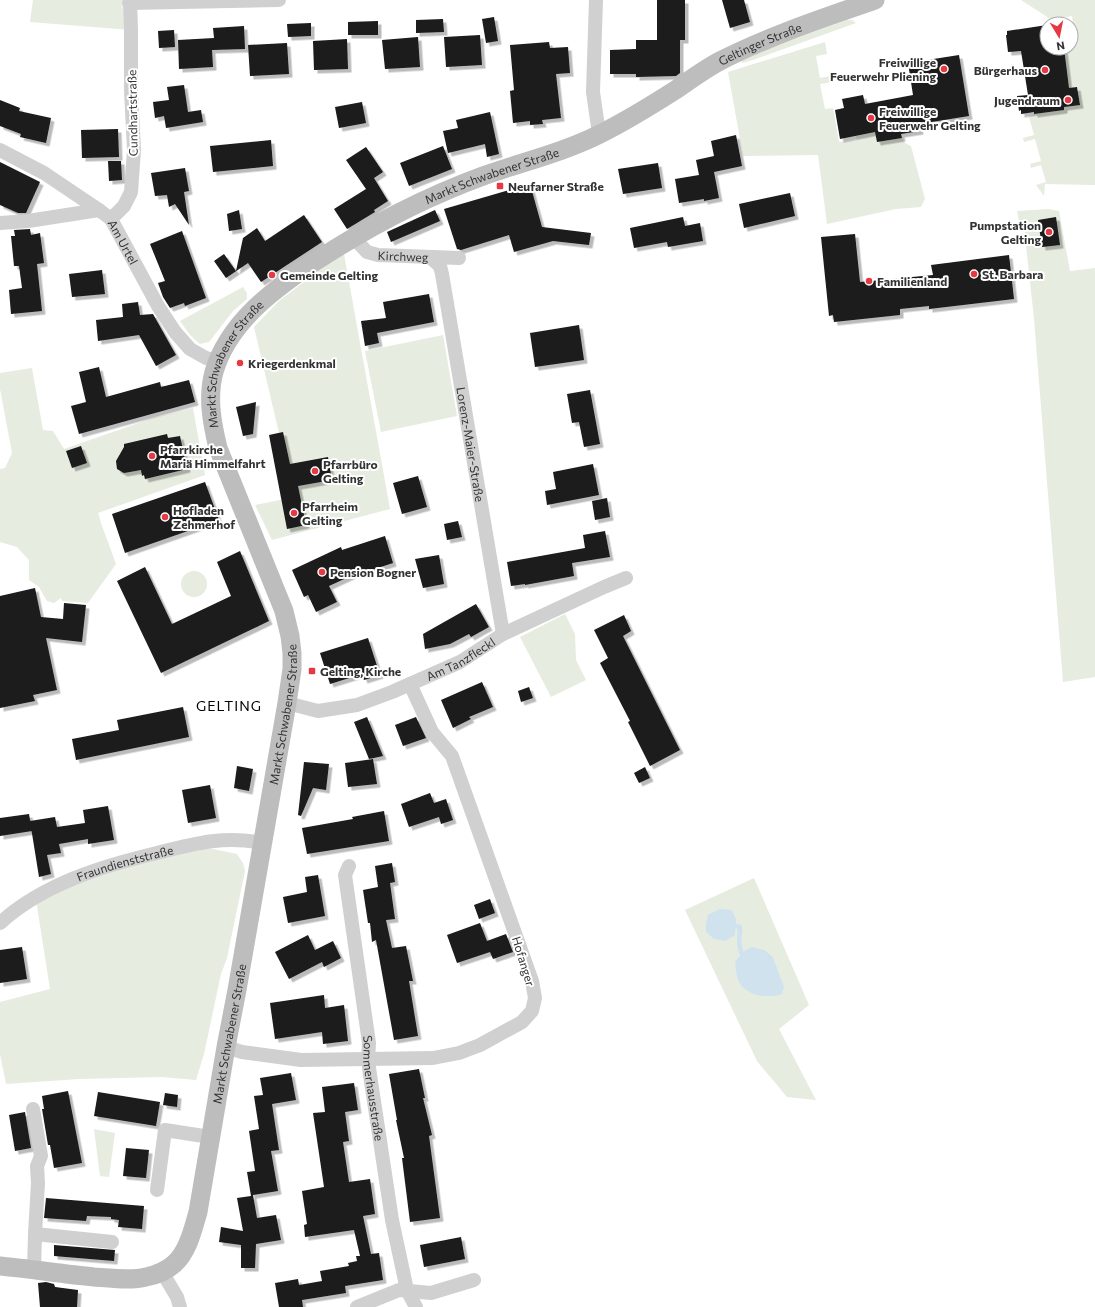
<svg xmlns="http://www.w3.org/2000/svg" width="1095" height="1307" font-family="Commissioner,sans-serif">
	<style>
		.green { fill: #e6ecdf; fill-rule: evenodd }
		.water { fill: #cfe2ee }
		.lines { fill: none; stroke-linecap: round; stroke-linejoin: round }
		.stream { stroke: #cfe2ee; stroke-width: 4.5 }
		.building { fill: #1a1a1a; filter: url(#shadow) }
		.minor { stroke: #d0d0d0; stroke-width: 14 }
		.secondary { stroke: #bdbdbd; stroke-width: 19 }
		.poi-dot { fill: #e63946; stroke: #fff; stroke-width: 1.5 }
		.labels { text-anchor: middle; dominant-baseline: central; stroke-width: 4; stroke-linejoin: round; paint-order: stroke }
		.street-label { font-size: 12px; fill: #333; stroke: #fff }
		.poi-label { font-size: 12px; font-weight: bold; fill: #333; stroke: #fff; text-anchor: start }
		.quarter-label { font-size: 14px; letter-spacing: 1px; fill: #000; stroke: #fff }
	</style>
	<defs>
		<filter id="shadow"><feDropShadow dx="3.5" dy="3.5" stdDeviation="0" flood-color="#0004"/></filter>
	</defs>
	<rect width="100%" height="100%" fill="#fff"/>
	<path class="green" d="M33,0H122V6L131,30L30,22Z
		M1021,0H1095V185L1045,184L1044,196L1036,185L1046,182L1041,165L1031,168L1030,164L1041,161L1035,139L1024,142L1023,138L1034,135L1029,117L1034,114L1064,110V107L1080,105L1077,87L1069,88L1064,48H1071V45L1076,44L1072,16L1052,20Z
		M847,20H852L856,23L753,60L742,63L741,58Z
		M825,42L827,54L816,56L820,78L831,76L832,82L820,84L825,109L833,108L839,142L857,140L856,136L875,132L877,142L902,138L905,143L911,146L925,199L921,207L896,209L827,224L818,155L743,156L728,72Z
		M1048,209L1059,211L1070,271L1095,268V677L1063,682L1034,319L1024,227L1020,226L1017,211Z
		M344,254L390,509L272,540L255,505L300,496L278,481L283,432L279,433L254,327L279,301L325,266Z
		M243,287L247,293V299L233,311L209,342L200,344L190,335L180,321Z
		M443,335L457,416L381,432L365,351Z
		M32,368L43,430L53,431L64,449L153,418L193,408L205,475L98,513L101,523L116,564L88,603L62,601L61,598L54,603L47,601L39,587L29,580V560L17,547L0,542V469L5,468L12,453L0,389V373Z
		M181 584a13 13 0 1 1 26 0a13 13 0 1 1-26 0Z
		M565,614L575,634L576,660L586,680L551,697L520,637Z
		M208,848L237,854L243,863L245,871L227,958L221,974L204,1054L196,1080L161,1077L79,1079L6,1084L0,1054V1002L50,989L36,900L77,883L135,865Z
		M754,878L809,1005L779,1029L816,1100L787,1097L757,1061L685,910ZM744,951L773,957L784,986L735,961Z
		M94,1129L115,1133L109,1177L100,1176Z"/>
	<path class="water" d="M720,909L732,910L736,919L735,935L725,941L714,939L706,932V924L708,915Z
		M752,947L764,950L773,957L784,986L782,994C770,998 750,997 741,985C736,979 736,969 735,961L744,951Z"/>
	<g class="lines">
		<path class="stream" d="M735,926L740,927C740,938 737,943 742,954"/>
	</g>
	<path class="building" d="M657,0H685V40H680V73L676,76L636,77V74H610V50L636,49V40H657Z
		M722,0H744L750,22L730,28Z
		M494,17L498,41L486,43L482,19Z
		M443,19L444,32L416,33V20Z
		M378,21V35H348V22Z
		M311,23V36L288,37L287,24Z
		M1047,25V48H1064L1069,88L1077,87L1080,105L1064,107V110L1034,114V112L1021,114V110L1019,111L1017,96L1028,95L1021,51L1008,52L1006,35H1007V31Z
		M244,26L245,49L212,50L213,67L179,69L178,40L214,38L213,28Z
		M174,30L175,47L159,48L158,31Z
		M480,35L482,65L446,67L444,37Z
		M418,37L420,67L385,69L382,40Z
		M347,39L348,69L314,70L313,41Z
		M549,42L550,48L568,47L570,73L556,74L561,118L542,120L543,124L530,125V121L513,123L510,91L514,90L510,45Z
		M287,43L289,74L250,76L248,45Z
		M959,55L969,116L919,124L920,131L901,134L902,138L877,142L875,132L840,139L835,110L844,108L842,99L863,95L865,104L913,95L908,63Z
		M184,85L188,112L201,110L203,122L166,128L164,116L155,118L153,102L169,100L167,87Z
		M0,100L20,108L19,111L51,118L46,143L20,137L21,134L0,126Z
		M362,102L366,123L339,128L335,107Z
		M490,112L499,154L487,157L485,144L448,153L443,131L458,128L456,120Z
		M118,129L119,157L82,158L81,130Z
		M736,135L742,166L714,172L719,198L704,201V199L679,203L675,179L699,175L696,160L714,156L711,141Z
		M271,140L273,166L213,172L210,146Z
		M443,146L452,169L409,186L400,163Z
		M366,147L383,172L374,178L388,201L374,210L375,212L347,229L334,209L366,189L346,160Z
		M108,161H121L122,180L109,181Z
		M0,162L40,182L26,213H18L0,205Z
		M658,163L662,188L623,194L618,169Z
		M185,168L189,191L184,192L189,225L175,204L169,207L167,195L155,196L151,173Z
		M530,184L542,227L591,233L589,245L553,241L514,252L509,235L461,250L457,249L444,209Z
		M790,193L795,216L744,228L739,204Z
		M239,210L242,229L229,231L227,214Z
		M435,210L440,221L391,242L387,232Z
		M304,215L322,242L261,282L248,263L226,278L214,261L224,254L236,271L243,238L257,228L265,241Z
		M683,217L685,226L700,223L703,241L668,247L667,242L634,248L630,228Z
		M1056,217L1060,245L1042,247L1038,220Z
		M30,229L31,235L40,233L44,263L37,264L42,311L11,314L9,290L22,288L19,266H14L11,236H15L14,230Z
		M182,231L206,298L185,306L184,303L170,308L163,297L158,283L165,281L150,244Z
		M855,234L860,282L933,275L931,265L1009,255L1014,299L929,309V306L900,309V315L834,322L833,315L829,316L821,237Z
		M102,270L105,294L72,297L69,274Z
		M429,294L434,322L377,333L379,343L365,346L361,321L386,318L383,302Z
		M138,302L140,315L153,314L176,355L156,366L139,335L98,341L96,320L123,317L122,304Z
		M579,325L584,360L535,367L530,333Z
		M99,367L106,397L160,382L161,387L189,380L195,402L79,434L71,406L86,402L79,372Z
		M590,390L600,444L584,447L579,422L572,423L567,394Z
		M256,402L253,434L243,436L236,407Z
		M283,432L290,464L328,457L332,480L298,486L306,525L287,529L269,435Z
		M167,434L168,438L180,436L187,469L145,479L144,475L142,476L141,470L124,473L117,469L116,461L124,447V444Z
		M81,446L87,463L72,468L66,451Z
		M593,464L599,495L547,505L545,491L556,489L553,472Z
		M418,476L427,507L402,514L393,483Z
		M205,482L219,520L125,553L112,514Z
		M607,498L610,517L595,520L592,501Z
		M458,521L462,537L447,540L444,524Z
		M605,531L610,557L572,563L574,576L525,585V584L511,586L507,562L585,548L583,535Z
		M385,536L393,563L356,575L355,574L329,586L337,602L316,612L308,595L304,597L292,570L341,547L342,550Z
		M240,551L269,621L161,673L117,581L145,567L172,624L231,596L217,562Z
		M439,555L444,584L423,588L415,559Z
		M35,588L41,617L63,619L64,603L86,605L82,642L46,638L57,690L33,695L35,701L0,708V596Z
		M476,604L489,627L471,637L469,634L450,644L425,649L423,634Z
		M624,615L631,631L623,636L680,750L650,766L628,722L630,721L600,663L608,658L594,630Z
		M368,638L380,675L364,680L362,674L330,684L320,653Z
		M482,682L493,707L469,717L471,719L453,728L441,700Z
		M529,687L533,698L521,702L518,691Z
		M183,707L189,737L76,760L72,739L119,730L117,720Z
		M367,717L383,756L369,759L354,722Z
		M416,717L426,738L403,746L395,725Z
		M373,759L377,784L348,787L345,763Z
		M304,762L329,764L326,790L313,788L301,816L298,815Z
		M237,766L253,769L249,791L234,788Z
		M645,767L650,778L639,783L634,773Z
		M210,785L216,818L188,823L182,790Z
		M430,793L434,803L446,799L453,820L441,824L439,817L409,827L401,804Z
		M108,806L114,840L88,844V839L59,844L61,853L47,855L51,874L39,877L30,821L55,817L57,827L85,823L83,810Z
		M384,811L389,841L307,854L302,828L353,819L352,817Z
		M29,814L32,831L0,836V818Z
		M392,863L395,882L390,883L395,919L386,920L392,948L406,946L413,981H409L418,1036L394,1040L376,940L372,942L370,923H368L363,890L378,887L375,866Z
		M318,875L325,916L288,923L283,897L307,892L305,877Z
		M490,899L495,913L479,919L474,905Z
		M480,923L487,941L506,934L513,952L493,959L490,952L457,963L447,935Z
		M308,935L315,950L333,941L341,958L324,967L322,962L289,979L275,952Z
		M22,947L27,979L0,983V950Z
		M324,995L325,1008L344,1005L348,1041L323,1044L322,1032L275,1039L270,1003Z
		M419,1069L425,1098H423L432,1135L429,1136L440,1218L410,1222L402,1158H404L396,1120H397L389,1074Z
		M291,1073L296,1100L272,1104L279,1150L271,1151L278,1191L253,1195L257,1218L276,1215L281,1240L256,1244L255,1268H241V1245L219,1242L221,1227L243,1231L237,1198L251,1196L247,1172L255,1171L249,1131L259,1129L254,1096L263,1095L260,1078Z
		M354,1083L358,1110L345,1112L349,1141L343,1142L349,1182L370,1179L375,1214L363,1216L371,1254L379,1253L383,1280L345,1286L346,1293L302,1300L303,1307H279L275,1283L298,1279L299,1285L322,1281L320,1271L349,1266L348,1263L357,1261L356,1256H360L354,1230L305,1237L304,1225L307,1224L302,1191L324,1187L313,1113L325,1112L322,1087Z
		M68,1091L82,1163L54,1168L50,1145H48L42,1109H44L42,1096Z
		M98,1092L160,1102L156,1126L94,1116Z
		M165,1093L178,1095L177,1107L163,1105Z
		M25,1112L31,1148L15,1151L9,1115Z
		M126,1148L149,1150L146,1178L123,1176Z
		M46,1198L144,1206L142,1229L118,1227L119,1220L111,1219V1217L87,1216L86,1221L44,1218Z
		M461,1237L465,1259L424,1267L420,1245Z
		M54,1245L115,1250L114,1261L54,1256Z
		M46,1282L54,1284L55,1287L78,1290L77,1307H40L38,1283Z"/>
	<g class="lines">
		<g class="minor">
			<path d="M596,0L593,92L599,134"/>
			<path d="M129,3L279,0"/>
			<path id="s1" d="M0,150L44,173L99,210L111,219L158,306L175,332L190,349L206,358L218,361"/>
			<path d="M111,219L124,206L131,192L134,150L131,91V30L130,0"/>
			<path d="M0,223L28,221L99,210"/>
			<path id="s2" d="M353,237L367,252L378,255L459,258"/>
			<path id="s3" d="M431,258L440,266L442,274L503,634"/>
			<path id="s4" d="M287,703L318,711L357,705L392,692L460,662L503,634L604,587L626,578"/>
			<path id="s5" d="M349,866L345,875L369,1043L368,1060L370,1075L392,1220L407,1290L416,1307"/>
			<path id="s6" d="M0,923C43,884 102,866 157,853C193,844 225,835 262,843"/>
			<path d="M226,1047L242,1052L301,1060L433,1058L459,1053L480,1045L522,1022L532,1011L535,998L532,981L452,756L432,732L410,684"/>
			<path d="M33,1109L41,1156L37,1166L38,1183L35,1234L34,1270"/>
			<path d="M157,1190L165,1130L210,1137"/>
			<path d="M35,1234L112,1242"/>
			<path d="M162,1272L177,1297L180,1307"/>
			<path d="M357,1307L399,1290L431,1293L474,1280"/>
		</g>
		<path class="secondary" id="s7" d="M0,1266C31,1269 63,1274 94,1277C111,1278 130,1281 146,1277C156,1275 166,1271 174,1264C188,1252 193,1229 198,1212L226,1047L237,990L287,703L292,669V653L290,636L284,611L218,448C212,423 207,397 214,372C228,323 273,290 313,263C366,228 423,198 483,176C522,162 562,153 600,134C626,121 652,105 677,89C691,79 705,69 720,61C769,36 823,18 875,0"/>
	</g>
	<g class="poi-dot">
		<circle cx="944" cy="69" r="4"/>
		<circle cx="1045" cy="70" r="4"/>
		<circle cx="1068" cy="100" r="4"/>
		<circle cx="871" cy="118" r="4"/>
		<rect x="496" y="182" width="8" height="8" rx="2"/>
		<circle cx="1049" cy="232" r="4"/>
		<circle cx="974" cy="274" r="4"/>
		<circle cx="272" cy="275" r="4"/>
		<circle cx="869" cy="281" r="4"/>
		<circle cx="240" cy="363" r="4"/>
		<circle cx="152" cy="456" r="4"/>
		<circle cx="315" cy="471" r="4"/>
		<circle cx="294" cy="513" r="4"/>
		<circle cx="165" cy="517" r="4"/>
		<circle cx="322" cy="572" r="4"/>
		<rect x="308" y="667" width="8" height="8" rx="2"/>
	</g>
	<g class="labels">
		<g class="street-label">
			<text stroke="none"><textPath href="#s7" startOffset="1749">Geltinger Straße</textPath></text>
			<text transform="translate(132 113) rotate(-91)">Cundhartstraße</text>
			<text stroke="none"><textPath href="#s7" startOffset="1449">Markt Schwabener Straße</textPath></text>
			<text stroke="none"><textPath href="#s1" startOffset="157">Am Urtel</textPath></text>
			<text stroke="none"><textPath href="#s2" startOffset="57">Kirchweg</textPath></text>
			<text stroke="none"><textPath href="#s7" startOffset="1113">Markt Schwabener Straße</textPath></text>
			<text stroke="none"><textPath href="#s3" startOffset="193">Lorenz-Maier-Straße</textPath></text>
			<text stroke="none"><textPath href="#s4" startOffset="185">Am Tanzfleckl</textPath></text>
			<text stroke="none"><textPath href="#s7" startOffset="741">Markt Schwabener Straße</textPath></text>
			<text stroke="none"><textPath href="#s6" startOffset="140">Fraundienststraße</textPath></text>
			<text transform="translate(524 961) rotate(73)">Hofanger</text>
			<text stroke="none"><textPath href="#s7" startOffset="417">Markt Schwabener Straße</textPath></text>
			<text stroke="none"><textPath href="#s5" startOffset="225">Sommerhausstraße</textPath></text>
		</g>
		<g class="poi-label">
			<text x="936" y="62" text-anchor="end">Freiwillige<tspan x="936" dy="14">Feuerwehr Pliening</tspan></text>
			<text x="1037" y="70" text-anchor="end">Bürgerhaus</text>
			<text x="1060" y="100" text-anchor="end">Jugendraum</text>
			<text x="879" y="111">Freiwillige<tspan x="879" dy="14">Feuerwehr Gelting</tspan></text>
			<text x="508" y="186">Neufarner Straße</text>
			<text x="1041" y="225" text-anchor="end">Pumpstation<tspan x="1041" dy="14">Gelting</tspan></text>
			<text x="982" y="274">St. Barbara</text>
			<text x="280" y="275">Gemeinde Gelting</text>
			<text x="877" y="281">Familienland</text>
			<text x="248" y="363">Kriegerdenkmal</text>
			<text x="160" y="449">Pfarrkirche<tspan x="160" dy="14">Mariä Himmelfahrt</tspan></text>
			<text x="323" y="464">Pfarrbüro<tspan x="323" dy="14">Gelting</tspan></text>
			<text x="302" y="506">Pfarrheim<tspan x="302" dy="14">Gelting</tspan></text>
			<text x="173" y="510">Hofladen<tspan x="173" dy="14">Zehmerhof</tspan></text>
			<text x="330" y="572">Pension Bogner</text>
			<text x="320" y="671">Gelting, Kirche</text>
		</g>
		<g class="quarter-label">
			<text x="229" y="705">GELTING</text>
		</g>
	</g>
	<g transform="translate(1059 36) rotate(170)"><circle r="19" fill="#ffffff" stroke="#adadad"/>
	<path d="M0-3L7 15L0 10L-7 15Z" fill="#e63946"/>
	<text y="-6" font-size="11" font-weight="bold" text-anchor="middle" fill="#333333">N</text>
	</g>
</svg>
